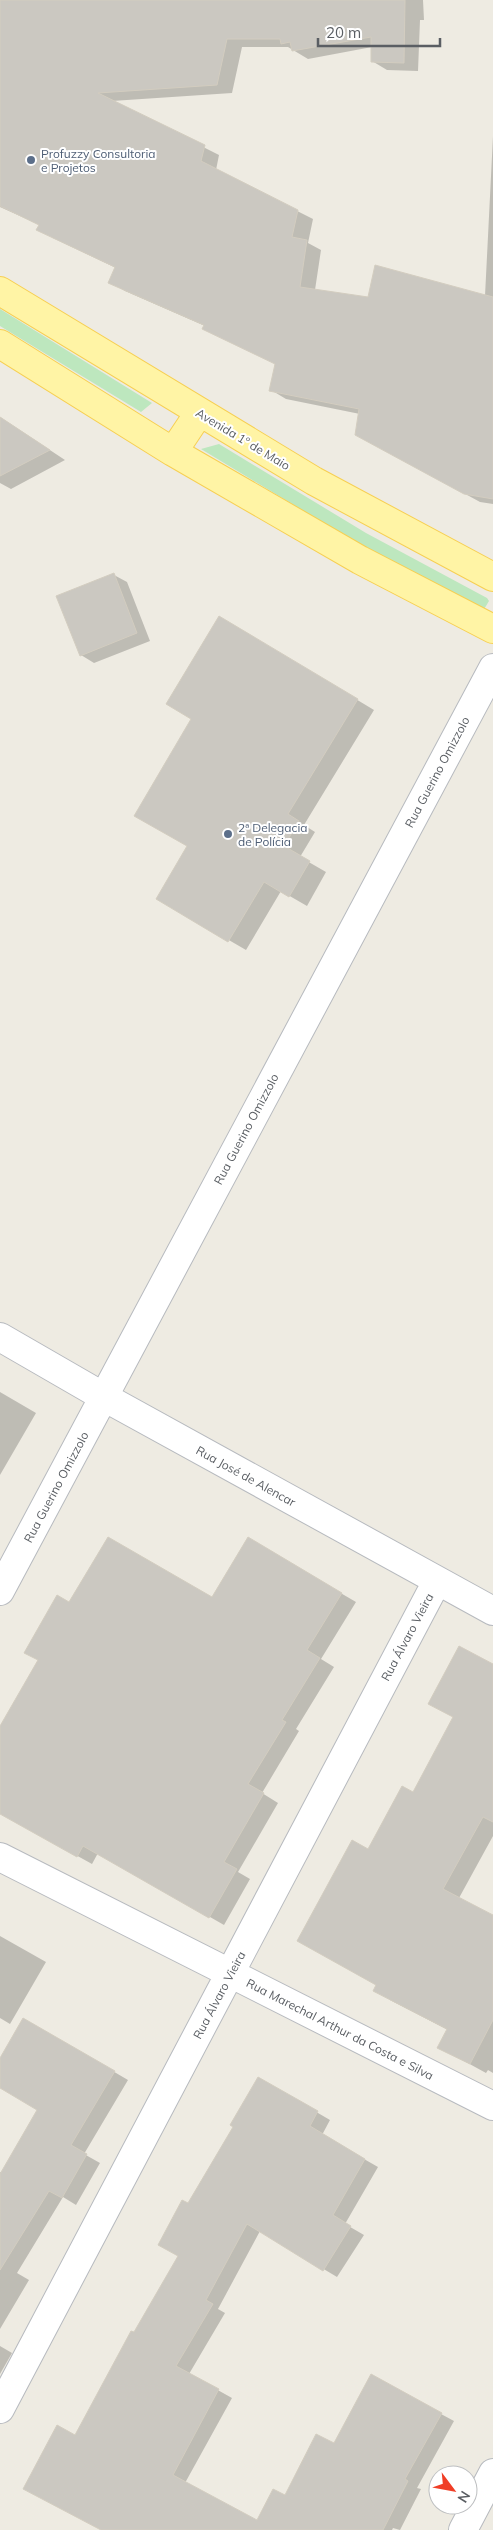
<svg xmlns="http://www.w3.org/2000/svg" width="493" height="2530" font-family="Mulish,sans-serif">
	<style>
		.green { fill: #bde7be }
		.shadow { fill: #0003 }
		.building { fill: #cbc8c1; stroke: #d3cdc0 }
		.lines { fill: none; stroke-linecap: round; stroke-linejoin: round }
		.minor-casing { stroke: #b7babf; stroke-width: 30 }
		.major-casing { stroke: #f7cf52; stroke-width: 30 }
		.minor { stroke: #fff; stroke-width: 28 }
		.major { stroke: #fff4a5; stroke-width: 28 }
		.service-dot { fill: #5c6f8a; stroke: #fff; stroke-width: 2 }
		.labels { text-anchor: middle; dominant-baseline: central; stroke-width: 4; stroke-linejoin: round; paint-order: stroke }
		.service-label { font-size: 12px; fill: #4e5e75; stroke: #fff; text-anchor: start }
		.street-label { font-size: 12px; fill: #5a5e63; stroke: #fff }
	</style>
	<rect width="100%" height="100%" fill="#eeebe2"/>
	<path class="green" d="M0,309L152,403L141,412L0,326Z
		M219,444L366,533L487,598L489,601L483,611L355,542L201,449Z"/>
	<path class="shadow" d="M0,0H423L424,20H420L418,71L387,70L372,61V47L308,59L288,47H242L232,93L112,101L219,155L216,170L313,219L308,243L321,250L315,290L369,299L485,296L493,136V504L480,502L372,443L360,414L286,399L271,390L276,364L205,326L125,291L110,282L116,268L53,238L40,225L0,207Z
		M0,417L65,460L11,489L0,483Z
		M114,575L127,582L150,641L94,663L81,655Z
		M236,627L374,710L304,825L315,832L300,857L326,872L307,906L281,891L246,950L158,899L189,846L193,718Z
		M0,1392L36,1413L0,1475Z
		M248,1539L356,1602L321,1659L334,1667L296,1729L299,1731L262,1793L278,1803L238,1872L250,1879L224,1925L98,1853L92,1864L0,1813V1728L70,1604L212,1599Z
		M493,1666V1836L459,1898L493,1917V2073L488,2070L486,2073L455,2056L448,2030L390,2000L378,1985L369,1851L413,1794Z
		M0,1936L46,1962L10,2024L0,2018Z
		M24,2019L128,2080L84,2154L100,2163L76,2205L63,2197L17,2273L29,2280L0,2329V2172L2,2173L39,2110L0,2087V2060Z
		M258,2078L330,2120L322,2135L378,2167L345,2224L364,2235L337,2277L260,2231L218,2309L225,2313L189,2374L232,2398L185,2483L258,2522L285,2497L335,2445L441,2414L454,2421L417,2488L421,2489L400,2530L393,2528L392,2530H102L76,2437L179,2255L188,2205L235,2126Z
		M0,2346L12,2353L0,2374Z"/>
	<path class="building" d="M0,0H405L404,63L371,62V37L292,51L290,42L281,44L280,39H227L217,85L98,93L205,145L201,161L298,210L292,237L307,240L300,287L368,297L375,265L493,297V499L464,494L355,435L359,409L269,391L275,364L202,329L204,325L108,283L115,267L36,230L39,225L0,206Z
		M0,417L50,450L0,476Z
		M114,573L137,633L80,656L56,596Z
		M219,616L358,699L288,814L299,821L284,846L310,861L289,897L264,882L228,942L156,899L187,846L134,816L191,719L166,704Z
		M108,1537L212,1597L248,1537L342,1593L307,1650L320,1658L282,1720L286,1722L248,1784L264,1793L224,1862L237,1869L209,1918L83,1846L77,1857L0,1814V1726L38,1660L24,1653L57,1595L69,1602Z
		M459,1646L493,1664V1822L483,1817L443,1889L493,1915V2020L470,2064L437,2048L447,2029L373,1991L376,1985L297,1941L352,1840L368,1849L402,1786L413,1792L453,1717L428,1704Z
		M23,2018L115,2071L71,2145L87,2154L62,2198L49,2191L0,2270V2174L37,2110L0,2088V2058Z
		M258,2077L318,2111L310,2126L365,2159L333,2215L351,2226L323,2271L247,2224L206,2300L213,2304L176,2366L219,2389L173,2475L257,2520L273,2489L285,2495L316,2434L334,2443L371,2374L442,2413L405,2479L408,2481L383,2530H101L23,2489L57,2425L75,2435L131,2331L134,2332L178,2256L158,2245L182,2200L188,2203L233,2127L230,2125Z"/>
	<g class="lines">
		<defs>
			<path id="minor" d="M0,1337L104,1397L493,1611
				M0,1591L493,668
				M0,1857L493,2106
				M0,2409L437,1581
				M463,2530L493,2473"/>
			<path id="major" d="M0,291L314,481L493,577
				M0,344L173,452L360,560L493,629
				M173,452L199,413"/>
		</defs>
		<use href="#minor" class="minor-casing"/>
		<use href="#major" class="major-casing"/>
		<use href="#minor" class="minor"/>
		<use href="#major" class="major"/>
	</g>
	<g class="service-dot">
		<circle cx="31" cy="160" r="5"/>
		<circle cx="228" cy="834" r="5"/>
	</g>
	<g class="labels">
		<g class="service-label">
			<text x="41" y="153">Profuzzy Consultoria<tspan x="41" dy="14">e Projetos</tspan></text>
			<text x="238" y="827">2ª Delegacia<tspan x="238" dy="14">de Polícia</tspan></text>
		</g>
		<g class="street-label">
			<text transform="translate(243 439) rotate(31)">Avenida 1º de Maio</text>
			<text transform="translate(437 772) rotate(-62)">Rua Guerino Omizzolo</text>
			<text transform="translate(246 1129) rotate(-62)">Rua Guerino Omizzolo</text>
			<text transform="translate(246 1476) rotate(29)">Rua José de Alencar</text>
			<text transform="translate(56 1487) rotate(-62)">Rua Guerino Omizzolo</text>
			<text transform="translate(407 1637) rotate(-62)">Rua Álvaro Vieira</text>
			<text transform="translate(219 1995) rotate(-62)">Rua Álvaro Vieira</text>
			<text transform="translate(340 2029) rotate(27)">Rua Marechal Arthur da Costa e Silva</text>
		</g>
	</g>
	<g transform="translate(453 2490) rotate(122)"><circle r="24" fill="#ffffff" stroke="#bdbfc1"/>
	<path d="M0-4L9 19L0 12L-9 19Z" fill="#f03e26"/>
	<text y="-8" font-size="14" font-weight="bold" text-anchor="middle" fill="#5a5e63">N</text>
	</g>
	<path d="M318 38v8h122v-8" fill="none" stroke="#5a5e63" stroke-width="2.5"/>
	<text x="326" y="38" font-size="15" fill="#5a5e63" stroke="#ffffff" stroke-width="4" paint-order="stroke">20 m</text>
</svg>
